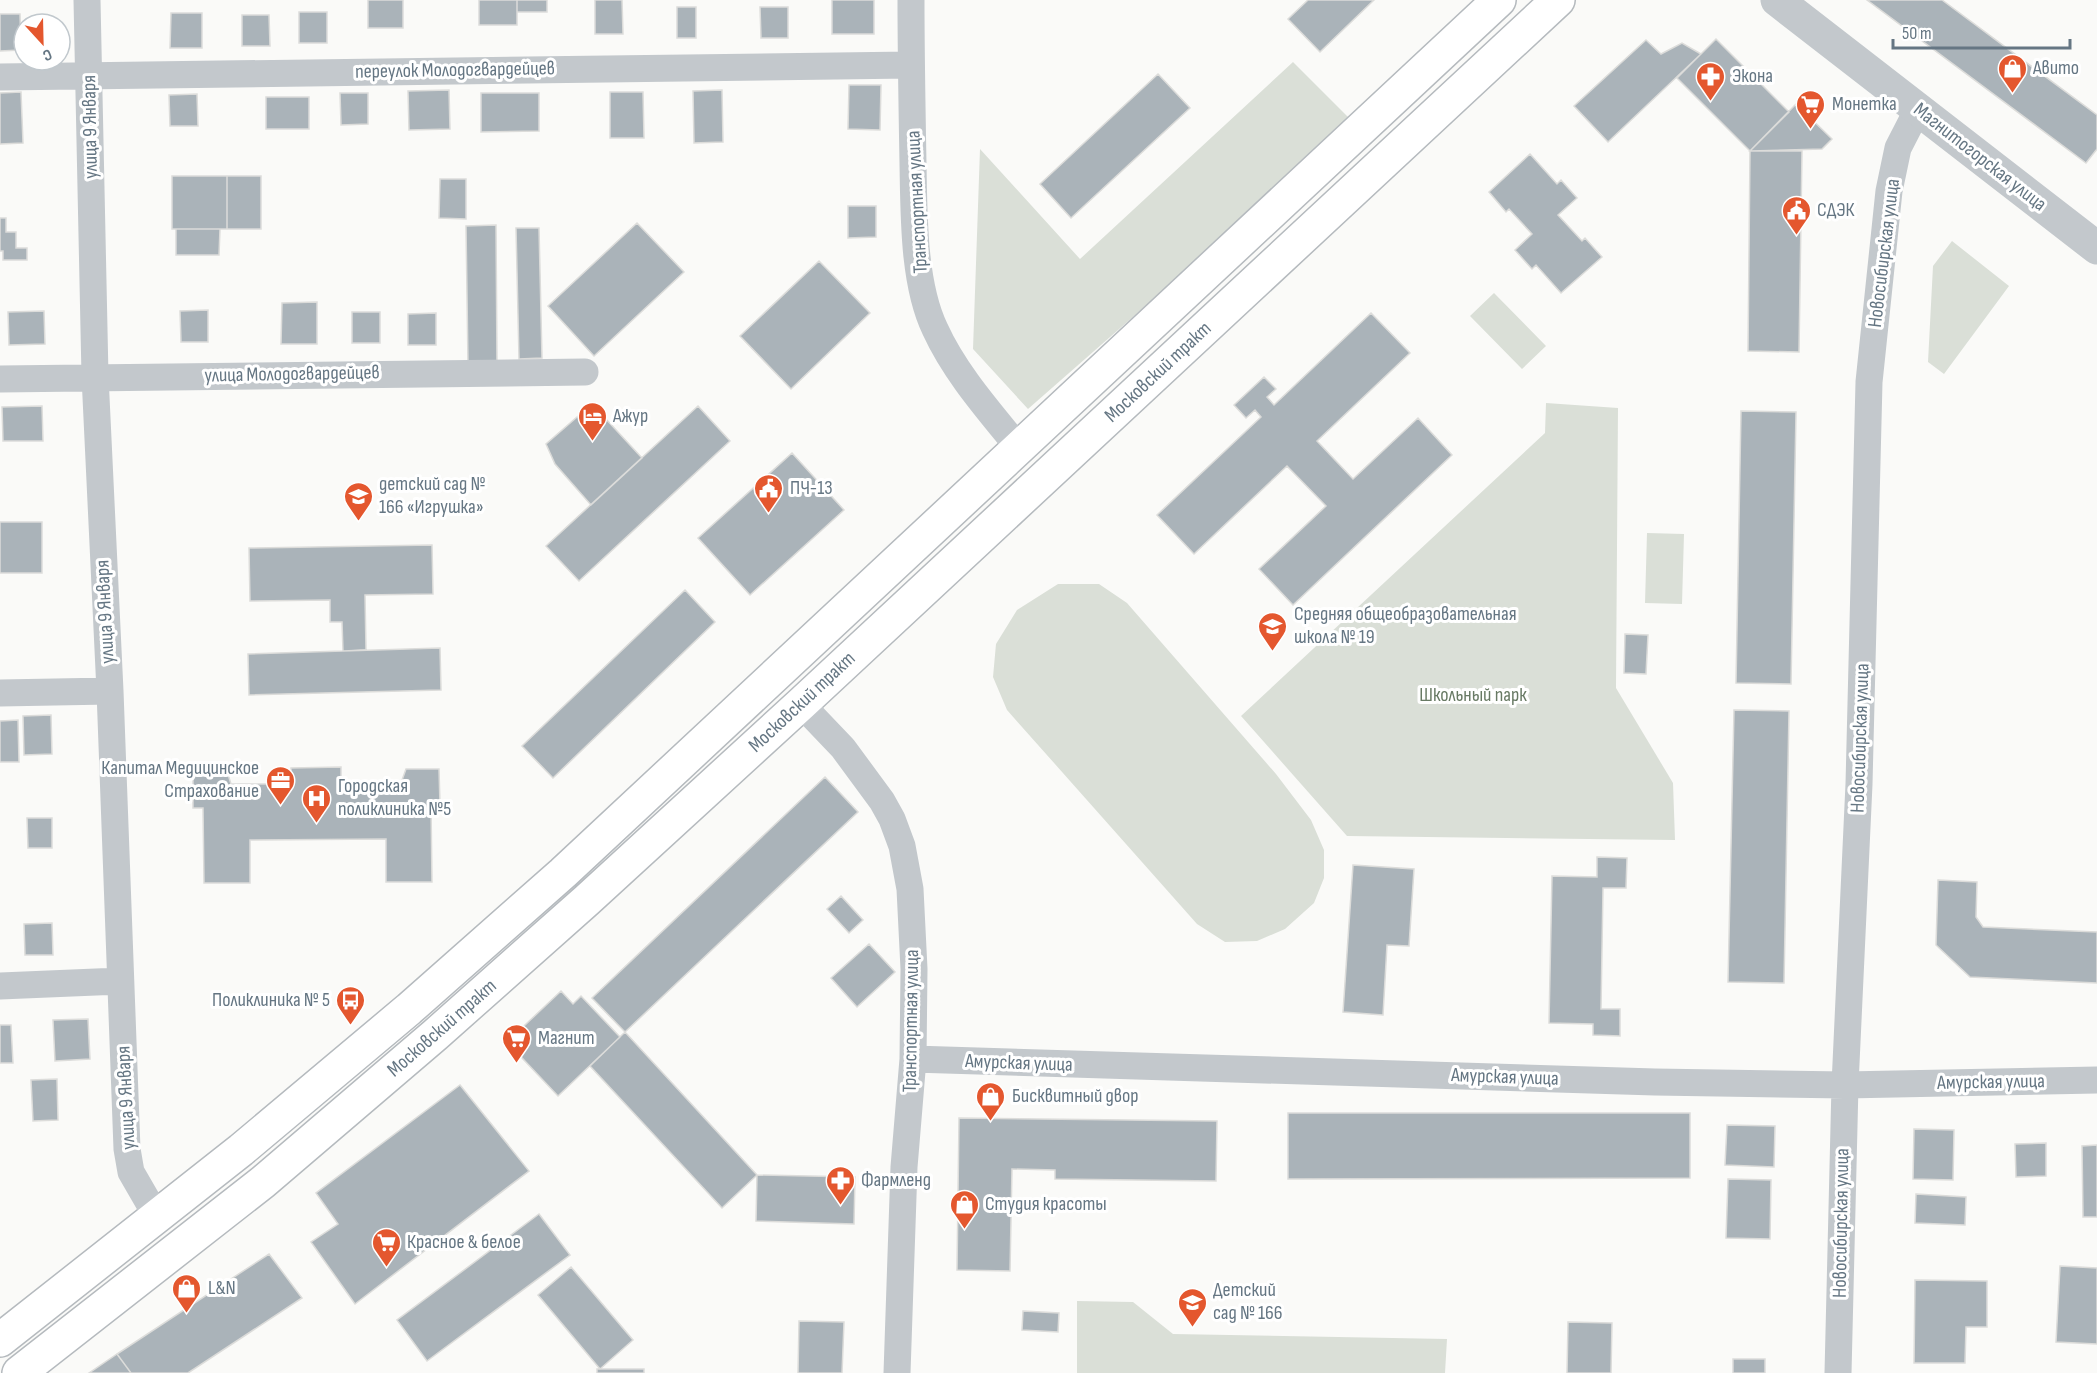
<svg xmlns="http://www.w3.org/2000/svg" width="2097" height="1373" font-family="'Sofia Sans Condensed',sans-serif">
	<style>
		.green { fill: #dadfd7 }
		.building { fill: #aab3b9; stroke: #dcdcda; stroke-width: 1.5 }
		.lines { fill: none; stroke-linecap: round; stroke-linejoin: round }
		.primary-casing { stroke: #b5babe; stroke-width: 36 }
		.minor { stroke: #c3c8cc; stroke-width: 27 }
		.tertiary { stroke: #c3c8cc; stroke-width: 33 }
		.primary { stroke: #fff; stroke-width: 33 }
		.labels { text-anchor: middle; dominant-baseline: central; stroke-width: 6; stroke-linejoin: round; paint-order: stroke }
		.poi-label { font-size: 20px; fill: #657683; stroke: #fff; text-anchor: start }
		.street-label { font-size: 20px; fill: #657683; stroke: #fff }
		.park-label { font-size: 20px; fill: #687a64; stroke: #fff }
	</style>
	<rect width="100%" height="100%" fill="#fafaf8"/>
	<path class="green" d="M1293,62L1354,123L1028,409L973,349L980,149L1080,259Z
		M1952,241L2009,286L1944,374L1928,362L1933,266Z
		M1494,293L1546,346L1522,369L1470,316Z
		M1546,403L1618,408L1616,688L1673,783L1675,840L1347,836L1241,716L1545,433Z
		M1647,533L1684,534L1682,604L1645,603Z
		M1058,584H1099L1127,603L1276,774L1311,820L1324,850V878L1314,903L1285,929L1257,941L1225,942L1197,924L1007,710L993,677L996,644L1017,610Z
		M1077,1301L1133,1302L1173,1334L1447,1339L1445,1373H1077Z"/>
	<path class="building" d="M368,0H403V28H368Z
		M479,0H517V25H479Z
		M517,0H547V12H517Z
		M595,0H622L623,34H595Z
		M832,0H874V34H832Z
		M1308,0H1374L1320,52L1288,19Z
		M1867,0H1942L2097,115V149L2086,163Z
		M677,7H696V38H677Z
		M760,7H788V38H761Z
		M299,12H327V43H299Z
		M171,13H202V48H170Z
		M0,14H20L21,50L0,51Z
		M242,15H269L270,46H242Z
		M1716,39L1789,112L1750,151L1677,78Z
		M1646,40L1661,54L1682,43L1701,54L1608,142L1574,106Z
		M1158,74L1190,108L1071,218L1040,184Z
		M849,85H881L880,130L848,129Z
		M449,90L450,129L409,130L408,91Z
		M722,90L723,142L694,143L693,91Z
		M21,92L23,143L0,144V93Z
		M610,92H643L644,138H610Z
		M340,93H368V124L341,125Z
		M481,93H539V131L481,132Z
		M197,94L198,126H170L169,95Z
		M266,97H309V129H266Z
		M1796,104L1832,139L1822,149L1750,151Z
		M1750,151H1802L1799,352L1748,351Z
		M1530,154L1557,184L1561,180L1577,198L1558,215L1582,241L1585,238L1602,257L1561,293L1536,265L1532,269L1515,250L1532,234L1509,209L1506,212L1489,192Z
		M172,176H227V229H172Z
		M227,176H261V229H227Z
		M440,179H466V219L439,218Z
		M848,206H876V237L848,238Z
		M0,218H6V232H16V248H27V260H3V251H0Z
		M637,223L684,272L594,356L548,306Z
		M496,225L497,364L468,365L466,226Z
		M516,228H539L542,358L519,359Z
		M176,229H220L219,255H176Z
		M819,261L870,313L791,389L740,336Z
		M317,302V344H281L282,303Z
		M208,310V342H181L180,311Z
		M44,311L45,344L9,345L8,312Z
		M352,312H380V343H352Z
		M436,313V345H408V314Z
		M1371,313L1410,353L1317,441L1353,479L1418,418L1452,455L1293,605L1259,569L1326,506L1287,466L1194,554L1157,515L1261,417L1255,410L1246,418L1234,405L1264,377L1276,389L1267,397L1274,405Z
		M592,404L642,458L591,505L555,464L546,444Z
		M42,406L43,441H3L2,407Z
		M698,406L730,441L579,581L546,546Z
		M1741,411L1796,412L1791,684L1736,683Z
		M792,453L844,510L750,595L698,538Z
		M0,522H42V573H0Z
		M432,545L433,594L365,595L366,650L343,651L342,622H330V600L250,601L249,548Z
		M685,590L715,622L553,778L522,746Z
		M1625,634L1648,635L1646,674L1624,673Z
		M440,648L441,690L249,695L248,654Z
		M1734,710L1789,711L1784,983L1728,982Z
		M51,715L52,754L24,755L23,716Z
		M18,720L19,762H0V721Z
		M341,767V783H401L406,769H439L440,805H431L432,882H386V839L250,840V883H204L203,808H193V771H227L231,784H291V768Z
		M825,777L858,812L625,1032L592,998Z
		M27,818H52V848H28Z
		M1597,857L1627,858L1626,888H1603L1601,1009H1620V1036L1593,1035V1024L1549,1023L1552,876L1597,877Z
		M1353,865L1414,869L1409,946L1387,945L1383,1015L1343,1012Z
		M1938,880L1977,882L1976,917L1983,927L2097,932V983L1970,977L1936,945Z
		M841,896L863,920L849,933L827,909Z
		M52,923L53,955H25L24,924Z
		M869,944L895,972L857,1007L831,978Z
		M561,991L573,1004L581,996L620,1037L558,1096L507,1042Z
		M88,1019L90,1059L55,1061L53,1020Z
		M0,1025H11L13,1063H0Z
		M625,1032L757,1175L722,1208L590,1066Z
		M57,1079L58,1120L33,1121L31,1080Z
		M460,1085L529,1171L355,1304L311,1242L338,1224L316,1193Z
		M1288,1113H1690V1178L1288,1179Z
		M959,1118L1217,1121L1216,1181L1055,1179V1170L1012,1169L1010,1271L957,1270Z
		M1727,1125L1775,1126L1774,1167L1725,1165Z
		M1914,1129L1954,1130L1953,1180L1913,1179Z
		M2046,1143V1176L2016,1177L2015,1144Z
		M2097,1145V1217H2083L2082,1146Z
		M757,1175L855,1177L854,1224L756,1221Z
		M1728,1179L1771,1180L1770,1239L1726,1238Z
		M1916,1194L1966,1197L1965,1225L1915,1223Z
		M539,1214L570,1255L427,1361L397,1320Z
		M269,1254L302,1298L188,1373H131L117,1354Z
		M2060,1266L2097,1268V1344L2056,1342Z
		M571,1267L633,1340L600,1369L538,1295Z
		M1915,1280L1987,1281V1327H1966L1965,1363H1914Z
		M1023,1311L1059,1313L1058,1332L1022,1330Z
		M799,1321L844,1322L842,1373H798Z
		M1568,1322L1612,1323L1611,1373H1567Z
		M117,1354L131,1373H89Z
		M1733,1359H1765V1373H1733Z
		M597,1369H644V1373H597Z"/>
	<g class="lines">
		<defs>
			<path id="primary" d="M0,1340L241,1150L409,1009L563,873L1499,0
				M19,1373L263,1182L435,1035L587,900L801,704L1558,0"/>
		</defs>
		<use href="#primary" class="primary-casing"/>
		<path class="minor" d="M87,0L95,376L110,691L127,1149L131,1172L157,1217
			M911,0C911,55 912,109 913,164C914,214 913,283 935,329C955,373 989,411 1019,448
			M0,77L910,65
			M0,379L585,372
			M0,693L110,691
			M801,704L843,748L882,801L892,819L902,846L910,889L914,969L913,1059L904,1167L897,1373
			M0,986L120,981
			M913,1059L1655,1082L1845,1085L2097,1080
			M1838,1373L1845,1085L1859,784L1869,382L1889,191L1898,148L1918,109"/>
		<path class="tertiary" d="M1777,0L2097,248"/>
		<use href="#primary" class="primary"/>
	</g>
	<defs>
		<symbol id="shop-pin" viewBox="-11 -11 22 30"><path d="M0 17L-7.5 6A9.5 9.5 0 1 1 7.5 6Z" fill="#e4572e" stroke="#fff"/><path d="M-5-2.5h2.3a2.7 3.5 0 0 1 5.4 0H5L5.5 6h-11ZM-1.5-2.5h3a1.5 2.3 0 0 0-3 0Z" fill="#fff"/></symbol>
		<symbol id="pharmacy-pin" viewBox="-11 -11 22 30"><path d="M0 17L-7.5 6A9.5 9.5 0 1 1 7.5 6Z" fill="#e4572e" stroke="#fff"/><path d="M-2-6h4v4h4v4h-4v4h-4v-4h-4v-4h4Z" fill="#fff"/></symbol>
		<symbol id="supermarket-pin" viewBox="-11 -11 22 30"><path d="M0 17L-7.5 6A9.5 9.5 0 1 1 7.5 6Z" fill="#e4572e" stroke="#fff"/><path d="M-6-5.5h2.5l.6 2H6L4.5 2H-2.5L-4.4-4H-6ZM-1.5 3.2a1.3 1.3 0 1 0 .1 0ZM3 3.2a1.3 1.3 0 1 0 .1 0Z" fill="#fff"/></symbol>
		<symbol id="civic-pin" viewBox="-11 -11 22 30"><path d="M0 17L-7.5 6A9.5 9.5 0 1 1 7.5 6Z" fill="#e4572e" stroke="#fff"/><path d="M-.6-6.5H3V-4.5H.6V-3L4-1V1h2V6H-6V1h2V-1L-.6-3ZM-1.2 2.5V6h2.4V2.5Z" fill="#fff"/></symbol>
		<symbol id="hotel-pin" viewBox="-11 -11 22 30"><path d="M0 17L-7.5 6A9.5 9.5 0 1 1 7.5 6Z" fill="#e4572e" stroke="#fff"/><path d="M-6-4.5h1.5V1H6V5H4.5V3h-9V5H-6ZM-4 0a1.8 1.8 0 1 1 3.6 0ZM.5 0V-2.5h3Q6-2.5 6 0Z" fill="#fff"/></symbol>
		<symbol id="school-pin" viewBox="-11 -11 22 30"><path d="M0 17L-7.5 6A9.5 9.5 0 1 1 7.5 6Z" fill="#e4572e" stroke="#fff"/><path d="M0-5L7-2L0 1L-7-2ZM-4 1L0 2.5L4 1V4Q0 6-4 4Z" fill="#fff"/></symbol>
		<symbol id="office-pin" viewBox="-11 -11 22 30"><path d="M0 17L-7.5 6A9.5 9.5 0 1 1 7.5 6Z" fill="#e4572e" stroke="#fff"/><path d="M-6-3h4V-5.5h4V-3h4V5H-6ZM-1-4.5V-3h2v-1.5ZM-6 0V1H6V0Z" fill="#fff"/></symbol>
		<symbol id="hospital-pin" viewBox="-11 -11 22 30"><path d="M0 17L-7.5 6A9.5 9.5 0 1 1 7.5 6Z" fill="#e4572e" stroke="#fff"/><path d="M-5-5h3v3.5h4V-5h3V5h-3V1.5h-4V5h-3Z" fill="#fff"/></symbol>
		<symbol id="bus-pin" viewBox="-11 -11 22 30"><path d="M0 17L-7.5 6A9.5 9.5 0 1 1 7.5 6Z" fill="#e4572e" stroke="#fff"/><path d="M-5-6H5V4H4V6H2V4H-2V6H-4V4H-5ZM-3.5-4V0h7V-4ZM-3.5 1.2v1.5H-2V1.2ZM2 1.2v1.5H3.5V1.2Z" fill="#fff"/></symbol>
	</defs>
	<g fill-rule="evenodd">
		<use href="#shop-pin" x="1996" y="52" width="33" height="45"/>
		<use href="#pharmacy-pin" x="1694" y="60" width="33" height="45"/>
		<use href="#supermarket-pin" x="1794" y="88" width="33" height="45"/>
		<use href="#civic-pin" x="1780" y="194" width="33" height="45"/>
		<use href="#hotel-pin" x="576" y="400" width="33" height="45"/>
		<use href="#civic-pin" x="752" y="472" width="33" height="45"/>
		<use href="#school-pin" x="342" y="480" width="33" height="45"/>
		<use href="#school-pin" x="1256" y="610" width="33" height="45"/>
		<use href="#office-pin" x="264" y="764" width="33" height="45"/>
		<use href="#hospital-pin" x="300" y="782" width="33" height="45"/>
		<use href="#bus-pin" x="334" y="984" width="33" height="45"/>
		<use href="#supermarket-pin" x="500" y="1022" width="33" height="45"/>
		<use href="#shop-pin" x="974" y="1080" width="33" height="45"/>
		<use href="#pharmacy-pin" x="824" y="1164" width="33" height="45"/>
		<use href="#shop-pin" x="948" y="1188" width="33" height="45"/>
		<use href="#supermarket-pin" x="370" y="1226" width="33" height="45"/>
		<use href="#shop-pin" x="170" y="1272" width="33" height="45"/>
		<use href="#school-pin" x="1176" y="1286" width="33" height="45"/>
	</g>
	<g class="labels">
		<g class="poi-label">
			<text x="2033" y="68">Авито</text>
			<text x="1732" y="76">Экона</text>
			<text x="1832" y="104">Монетка</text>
			<text x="1817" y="210">СДЭК</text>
			<text x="613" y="416">Ажур</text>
			<text x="379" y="484">детский сад №<tspan x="379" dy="23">166 «Игрушка»</tspan></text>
			<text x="790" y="488">ПЧ-13</text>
			<text x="1294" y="614">Средняя общеобразовательная<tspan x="1294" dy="23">школа № 19</tspan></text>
			<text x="259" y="768" text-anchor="end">Капитал Медицинское<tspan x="259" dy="23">Страхование</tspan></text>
			<text x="338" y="786">Городская<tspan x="338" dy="23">поликлиника №5</tspan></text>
			<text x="330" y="1000" text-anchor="end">Поликлиника № 5</text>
			<text x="538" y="1038">Магнит</text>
			<text x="1012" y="1096">Бисквитный двор</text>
			<text x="861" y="1180">Фармленд</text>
			<text x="985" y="1204">Студия красоты</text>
			<text x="407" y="1242">Красное &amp; белое</text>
			<text x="208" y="1288">L&amp;N</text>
			<text x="1213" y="1290">Детский<tspan x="1213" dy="23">сад № 166</tspan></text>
		</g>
		<g class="street-label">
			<text transform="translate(455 70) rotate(-1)">переулок Молодогвардейцев</text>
			<text transform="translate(90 127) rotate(-91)">улица 9 Января</text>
			<text transform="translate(1980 157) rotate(38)">Магнитогорская улица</text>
			<text transform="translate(917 202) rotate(-93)">Транспортная улица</text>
			<text transform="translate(1884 253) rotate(-83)">Новосибирская улица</text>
			<text transform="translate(1158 372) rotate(-43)">Московский тракт</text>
			<text transform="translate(292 374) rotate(-1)">улица Молодогвардейцев</text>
			<text transform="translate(105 612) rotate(-93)">улица 9 Января</text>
			<text transform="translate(802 702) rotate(-43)">Московский тракт</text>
			<text transform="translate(1860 738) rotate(-88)">Новосибирская улица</text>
			<text transform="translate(911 1021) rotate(-89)">Транспортная улица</text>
			<text transform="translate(442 1028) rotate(-41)">Московский тракт</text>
			<text transform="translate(1019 1063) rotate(2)">Амурская улица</text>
			<text transform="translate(1505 1077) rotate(2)">Амурская улица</text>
			<text transform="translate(1991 1082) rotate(-1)">Амурская улица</text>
			<text transform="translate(126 1098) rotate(-93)">улица 9 Января</text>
			<text transform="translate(1841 1223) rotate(-89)">Новосибирская улица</text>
		</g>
		<g class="park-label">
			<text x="1473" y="695">Школьный парк</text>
		</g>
	</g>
	<g transform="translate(42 42) rotate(158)"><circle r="28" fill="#ffffff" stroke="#c1c8cd" stroke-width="1.5"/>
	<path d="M0-4.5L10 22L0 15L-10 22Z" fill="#e4572e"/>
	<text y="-9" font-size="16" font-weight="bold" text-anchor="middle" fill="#657683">С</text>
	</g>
	<path d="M1893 39v9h177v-9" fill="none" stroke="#657683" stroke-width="3"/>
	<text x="1902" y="39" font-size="18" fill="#657683" stroke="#ffffff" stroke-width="4.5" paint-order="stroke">50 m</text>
</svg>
